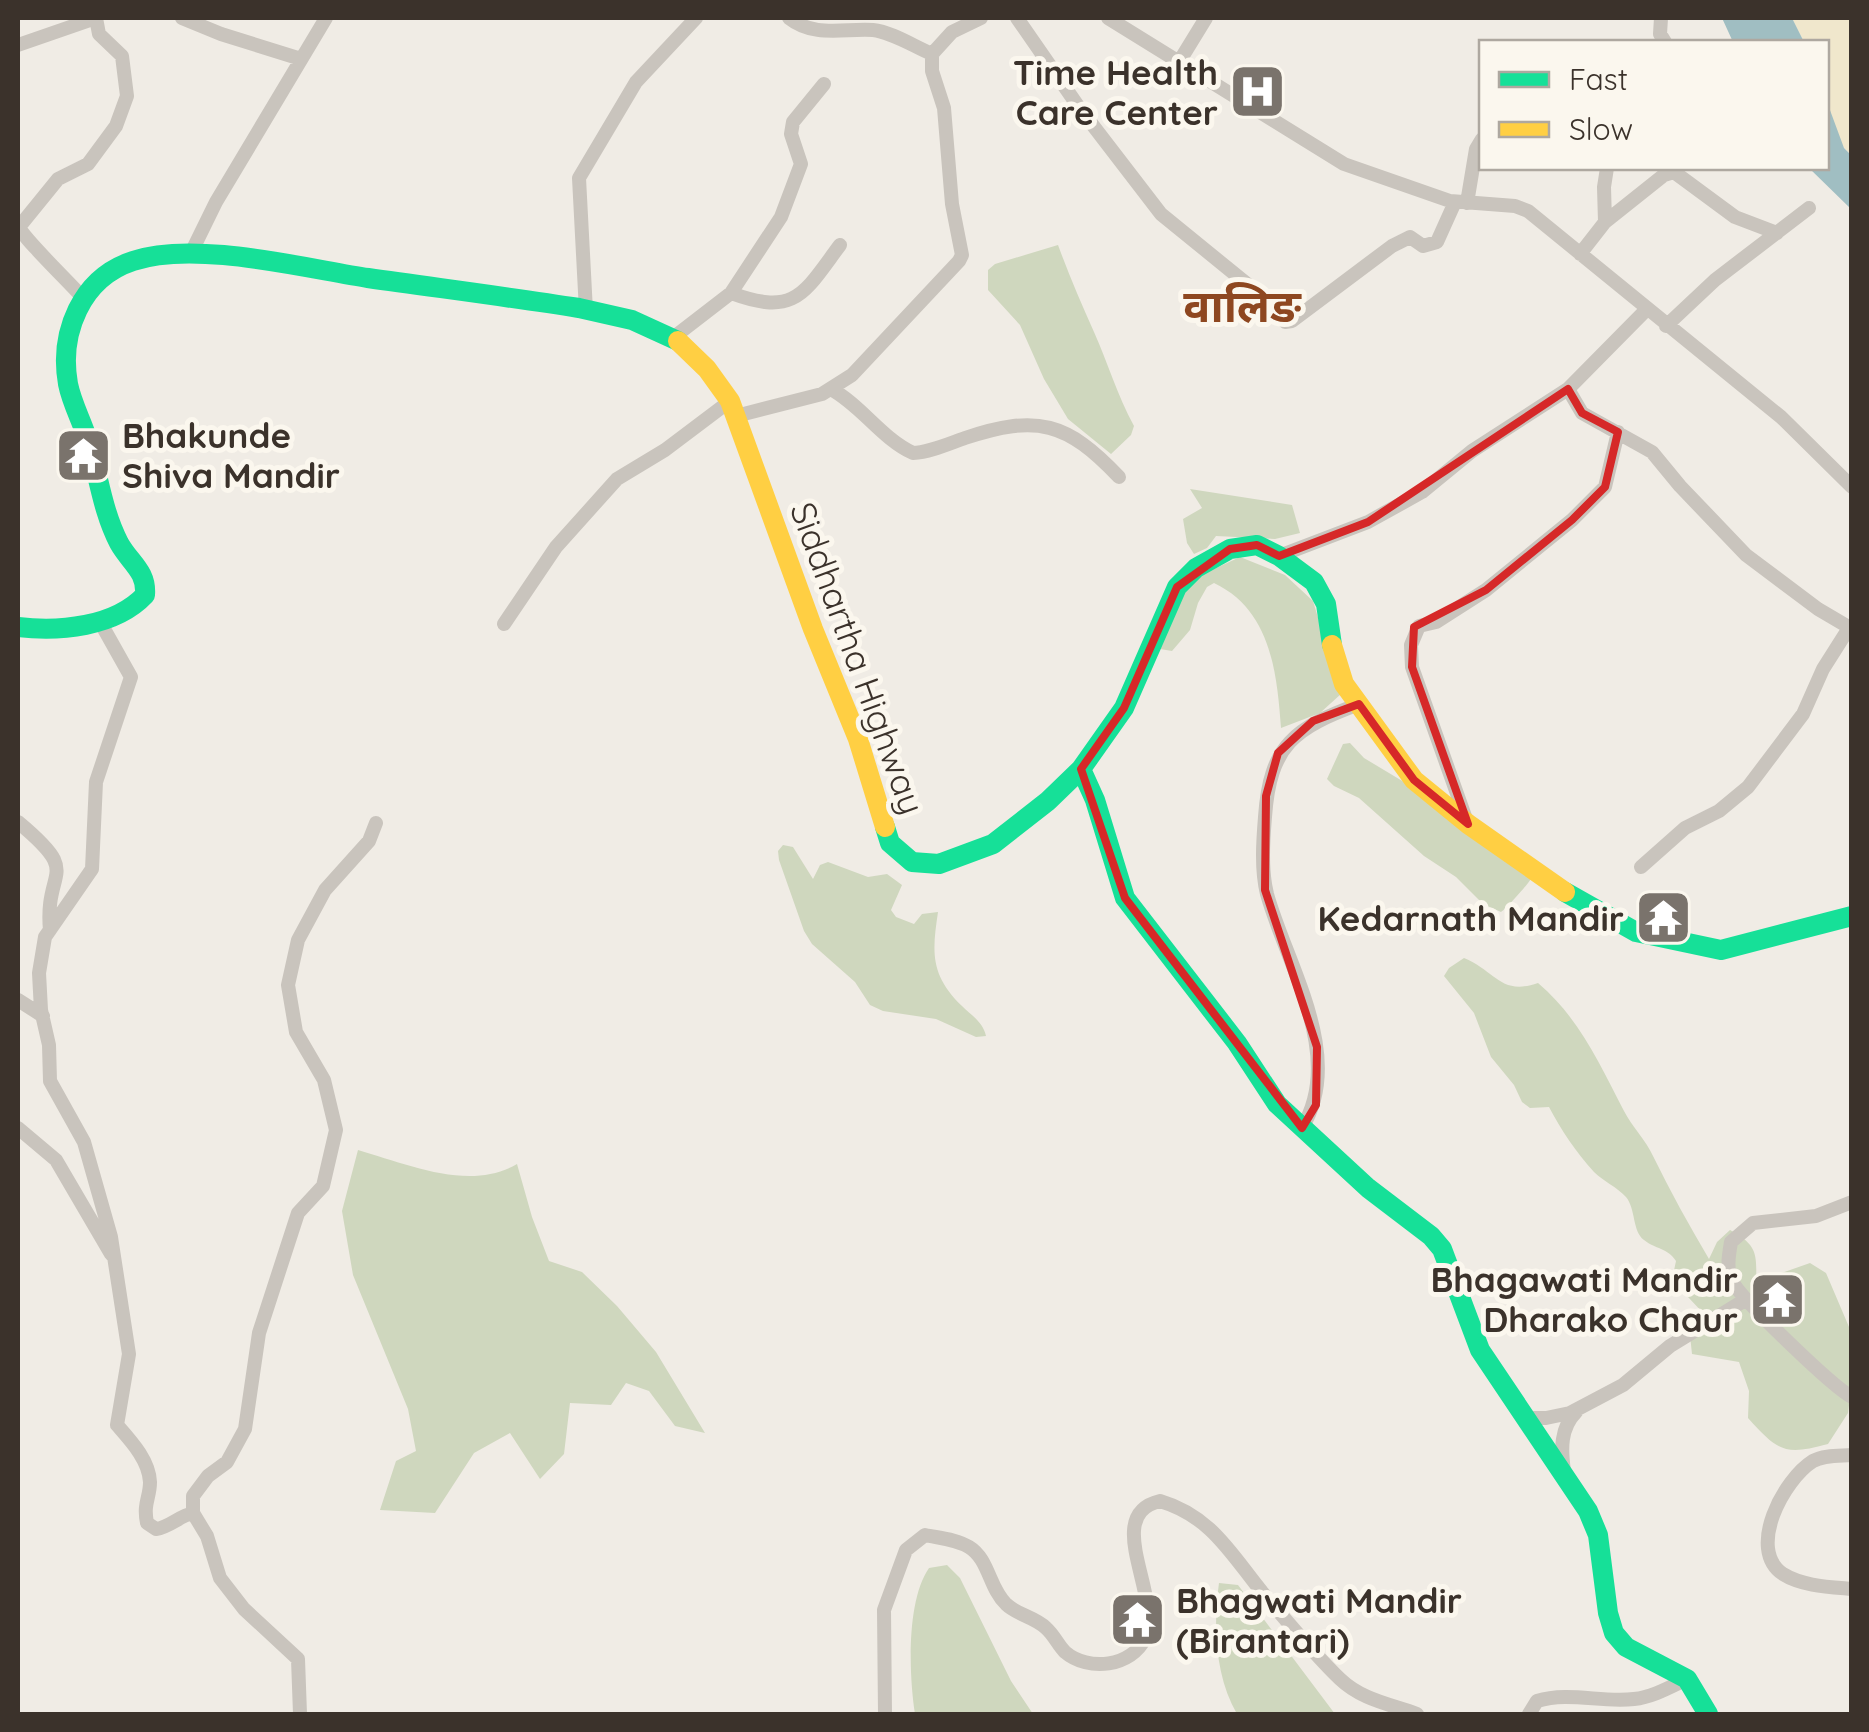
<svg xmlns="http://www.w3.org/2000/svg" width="1869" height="1732" font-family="Quicksand,'Noto Sans Devanagari',sans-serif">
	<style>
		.green { fill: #cfd7be }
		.sand { fill: #f0e7cc }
		.water { fill: #a0bec2 }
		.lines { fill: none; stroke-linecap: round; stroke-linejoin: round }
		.street { stroke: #c9c4bd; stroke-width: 14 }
		.fast { stroke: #16e098; stroke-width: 20 }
		.slow { stroke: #ffcf43; stroke-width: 20 }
		.marked { fill: none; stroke: #d62828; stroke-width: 8; stroke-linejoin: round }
		.labels { text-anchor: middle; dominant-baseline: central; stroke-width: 10; stroke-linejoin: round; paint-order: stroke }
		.poi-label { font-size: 35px; font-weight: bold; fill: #3b322b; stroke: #fbf7ee; text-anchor: end }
		.street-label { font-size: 35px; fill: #3b322b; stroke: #fbf7ee }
		.district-label { font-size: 45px; font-weight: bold; fill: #8e4720; stroke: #fbf7ee }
	</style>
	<rect width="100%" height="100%" fill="#f0ece5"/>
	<path class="green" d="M1058,245C1069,275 1081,303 1094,332C1108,363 1117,395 1134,426L1131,435L1111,454L1068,419L1044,379L1020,325L988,290V270L995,264Z
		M1190,489L1292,505L1300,533L1275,539L1216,536L1207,548L1194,554L1187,543L1183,519L1202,508Z
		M1240,557L1285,575L1313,601L1341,694L1320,713L1281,728C1277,673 1271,610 1214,583L1207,587L1198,603L1190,630L1172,651L1154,648L1188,581Z
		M1350,743L1364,758L1404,782L1531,879C1527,885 1507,908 1501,912L1483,904L1456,877L1424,856L1359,798L1334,786L1327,779L1343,744Z
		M783,845L793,847L813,879L820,865L828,862L868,877L887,874L902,885L891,910L896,917L914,924L922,914L938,912C932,952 930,975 962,1006C972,1016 983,1022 986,1036L976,1037L936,1019L883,1011L870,1005L855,982L812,944L804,931L779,860L778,851Z
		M1464,958C1496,971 1500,996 1538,983C1580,1019 1599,1063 1624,1111C1632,1127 1646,1140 1653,1156C1670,1191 1689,1225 1709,1259L1717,1242L1730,1230C1757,1245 1757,1253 1756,1282L1810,1263L1826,1273L1852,1334L1851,1390L1848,1413L1828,1444C1784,1456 1778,1451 1748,1418L1749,1391L1739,1362L1692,1354L1689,1326L1704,1314L1672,1280L1676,1261C1668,1248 1655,1249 1644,1240C1632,1231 1636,1209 1626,1197C1617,1187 1603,1181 1594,1172C1576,1152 1561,1130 1549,1107L1530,1108L1522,1102L1514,1085L1491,1057L1474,1013L1444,976L1449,968Z
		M358,1150C407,1164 470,1192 517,1164L532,1217L549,1261L582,1272L617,1306L656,1352L705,1433L675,1426L649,1391L626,1383L611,1405L570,1403L564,1454L540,1479L510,1433L474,1453L435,1513L380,1510L396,1461L416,1451L408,1409L353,1275L342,1211Z
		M947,1565L960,1578L1011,1681L1033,1714H915C909,1676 906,1601 929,1568Z
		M1219,1583L1238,1585L1335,1714H1237C1215,1676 1213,1626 1219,1583Z"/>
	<path class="sand" d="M1792,18H1851V155C1822,129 1827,78 1826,42H1804Z"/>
	<path class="water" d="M1722,18H1792L1804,42H1733Z
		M1827,102L1844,148L1851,155V209L1809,168H1826Z"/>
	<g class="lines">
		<path class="street" d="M182,18L221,34L301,59
			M789,18C814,38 845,28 873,30C892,32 915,47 932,54L952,32L981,18
			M1017,18L1078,106L1161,214L1263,297L1285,322L1292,321L1392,246L1410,237L1423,246L1437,242L1455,202
			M1108,18L1344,164L1450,201L1515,206L1528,211L1781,417L1852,487
			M1661,18L1660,34L1665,42
			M18,45L96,18
			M1179,62L1206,18
			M1467,203L1476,149L1482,139
			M1605,222L1604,187L1607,168
			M1580,254L1605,222L1664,175L1674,172L1735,217L1777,233
			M190,255L216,202L326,18
			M731,293L781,217L801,164L791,134L793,122L824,84
			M83,298C71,284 23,238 19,227L58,179L88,164L116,126L127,96L122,56L99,34L96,18
			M586,311L579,178L636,82L696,18
			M1666,326L1715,280L1809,208
			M674,337L731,293C796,317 804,293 840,245
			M831,389C862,406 881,438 913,453C930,452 948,444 965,438C1037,414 1067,422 1119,477
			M1568,389L1582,413L1652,452L1680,486L1746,555L1818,609L1852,629
			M736,416L822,394L852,375L959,261L962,255L952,204L944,108L932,71V54
			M1279,556L1368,522L1422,492L1472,451L1568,389L1647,309
			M99,620L131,677L96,782L92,869L45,937L39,973L41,1010L49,1045L50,1081L84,1142L111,1237L129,1354L117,1425C131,1441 149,1460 150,1482C150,1498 143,1503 147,1523L156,1529C170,1527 179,1516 193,1513
			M504,624L556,547L617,479L665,450L730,401
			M1466,819L1412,667L1411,645L1419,626L1436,622L1486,590L1572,520L1605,487L1618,432
			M18,822C84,877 44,866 50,930
			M1641,867L1685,828L1719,811L1748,787L1803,714L1823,669L1849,628
			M18,1000L43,1016
			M18,1128L56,1160L111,1254
			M1302,1128C1346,1056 1287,966 1267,894C1261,870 1263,841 1265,817C1270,744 1295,728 1359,704
			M1852,1202L1816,1216L1753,1223L1731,1242C1729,1254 1726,1270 1732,1281C1740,1298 1834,1388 1852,1397
			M1525,1418H1546L1570,1413L1623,1385L1670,1346L1745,1300
			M1852,1455C1839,1456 1824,1455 1813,1461C1784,1479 1746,1549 1783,1574C1802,1586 1830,1587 1852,1589
			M1564,1471C1561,1450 1560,1428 1576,1412
			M300,1714L298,1659L244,1609L220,1578L207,1536L193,1513V1496L208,1476L227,1462L245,1429L259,1333L298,1213L323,1186L336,1130L324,1080L296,1032L288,985L298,940L325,890L369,841L376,823
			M885,1714L884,1610L906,1550L925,1535C939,1538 956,1539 969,1547C989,1559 989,1588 1006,1604C1017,1615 1035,1617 1046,1628C1054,1635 1058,1645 1065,1652C1088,1672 1132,1667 1145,1638C1163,1596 1101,1515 1160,1501C1211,1516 1231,1554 1262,1592C1287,1621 1313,1653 1340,1679C1362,1700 1390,1704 1417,1714
			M1529,1714L1537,1701C1569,1691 1601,1703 1634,1699C1653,1697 1670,1687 1687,1679"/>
		<path class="fast" d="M18,627C59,632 115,627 145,595C147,571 130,563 119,543C102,510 99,476 88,441C82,421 72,404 68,384C59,333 81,278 133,261C194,240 303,268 368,278C438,288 509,297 579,308L632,320L678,341
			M1081,769L1095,800L1125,898L1237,1043L1277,1104L1368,1188L1431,1236L1442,1249L1480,1350L1588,1511L1598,1535L1608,1613L1614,1633L1626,1647L1687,1679L1708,1714
			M885,827L890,843L912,862L939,864L993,844L1048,801L1081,769L1124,708L1177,587L1196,568L1230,549L1257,545L1279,556L1314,582L1326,604L1332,645
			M1565,892L1636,932L1721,950L1852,916"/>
		<path class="slow" d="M678,341L707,369L730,401L813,629L858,739L885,827
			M1332,645L1344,684L1414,780L1468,824L1565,892"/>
	</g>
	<path class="marked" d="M1568,389L1582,413L1618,432L1605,487L1572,520L1486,590L1414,627L1412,667L1468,824L1414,780L1359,704L1313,721L1278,753L1266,796L1265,890L1317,1047L1316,1105L1302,1128L1125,898L1081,769L1124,708L1177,587L1230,549L1257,545L1279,556L1368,522Z"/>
	<defs>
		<symbol id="hospital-square" viewBox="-11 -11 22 22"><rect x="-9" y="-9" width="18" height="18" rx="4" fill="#7a736c" stroke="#fbf7ee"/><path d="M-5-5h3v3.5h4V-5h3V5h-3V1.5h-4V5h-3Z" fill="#fff"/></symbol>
		<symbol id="temple-square" viewBox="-11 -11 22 22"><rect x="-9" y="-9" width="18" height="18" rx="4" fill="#7a736c" stroke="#fbf7ee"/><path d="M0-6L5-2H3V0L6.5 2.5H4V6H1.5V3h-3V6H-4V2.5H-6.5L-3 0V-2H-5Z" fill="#fff"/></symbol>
	</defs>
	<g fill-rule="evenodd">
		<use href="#hospital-square" x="1226" y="60" width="63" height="63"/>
		<use href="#temple-square" x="52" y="424" width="63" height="63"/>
		<use href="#temple-square" x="1632" y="886" width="63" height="63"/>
		<use href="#temple-square" x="1746" y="1268" width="63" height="63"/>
		<use href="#temple-square" x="1106" y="1588" width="63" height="63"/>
	</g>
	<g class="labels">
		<g class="poi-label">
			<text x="1218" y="72">Time Health<tspan x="1218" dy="40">Care Center</tspan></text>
			<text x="122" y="435" text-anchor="start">Bhakunde<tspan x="122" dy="40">Shiva Mandir</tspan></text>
			<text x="1624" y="918">Kedarnath Mandir</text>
			<text x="1738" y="1279">Bhagawati Mandir<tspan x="1738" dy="40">Dharako Chaur</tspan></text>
			<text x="1176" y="1600" text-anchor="start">Bhagwati Mandir<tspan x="1176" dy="40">(Birantari)</tspan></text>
		</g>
		<g class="street-label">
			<text transform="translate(858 658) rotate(70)">Siddhartha Highway</text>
		</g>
		<g class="district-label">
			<text x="1242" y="305">वालिङ</text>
		</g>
	</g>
	<rect width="1869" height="1732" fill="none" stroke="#3b322b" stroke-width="40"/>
	<rect x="1479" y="40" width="350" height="130" fill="#fbf7ee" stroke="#aea8a0" stroke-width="2.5"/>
	<rect x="1499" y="72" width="50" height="15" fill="#16e098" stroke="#aea8a0" stroke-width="2.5"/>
	<text x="1569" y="90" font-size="30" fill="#3b322b">Fast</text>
	<rect x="1499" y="122" width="50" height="15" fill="#ffcf43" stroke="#aea8a0" stroke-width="2.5"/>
	<text x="1569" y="140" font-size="30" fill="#3b322b">Slow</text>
</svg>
